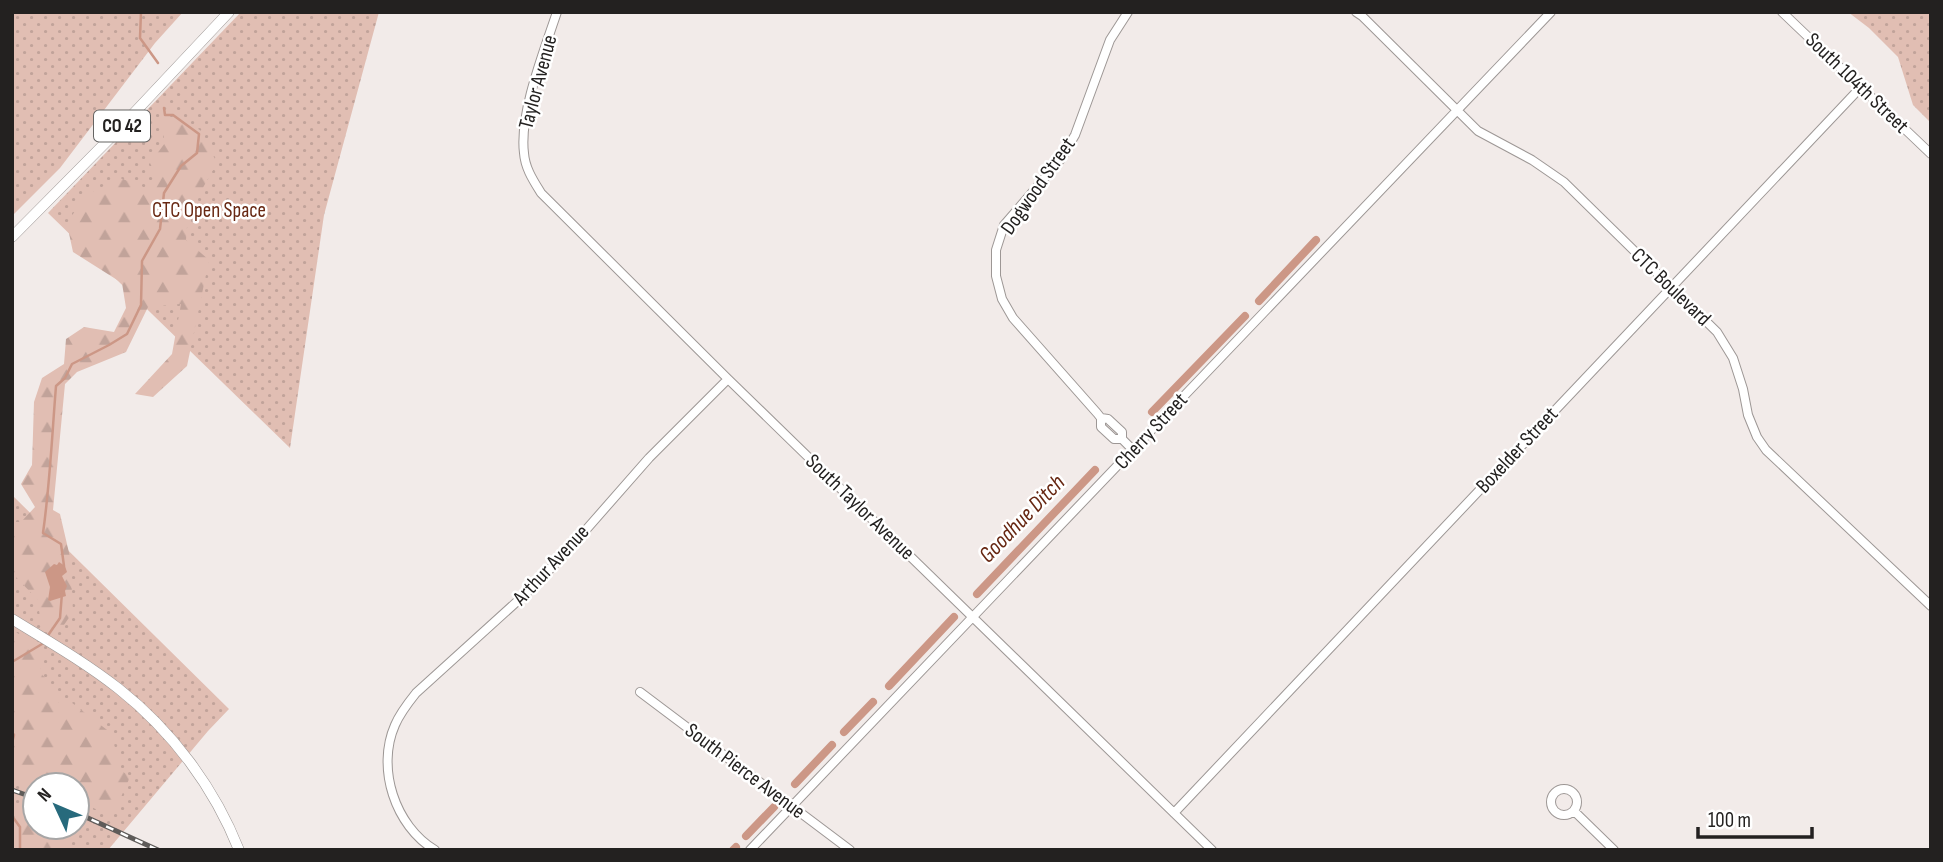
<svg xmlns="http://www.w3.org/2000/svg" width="1943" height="862" font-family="'Sofia Sans Condensed',sans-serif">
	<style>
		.green { fill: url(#green-dots); fill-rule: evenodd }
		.forest { fill: url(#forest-firs) }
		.water { fill: #cc9786 }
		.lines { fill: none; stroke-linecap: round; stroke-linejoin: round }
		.stream { stroke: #cc9786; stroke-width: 2.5 }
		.canal { stroke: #cc9786; stroke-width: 8 }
		.minor-casing { stroke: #9d9795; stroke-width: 10 }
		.major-casing { stroke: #9d9795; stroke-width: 11 }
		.minor { stroke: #fff; stroke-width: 8 }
		.major { stroke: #fff; stroke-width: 10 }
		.rail-casing { stroke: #5e5b59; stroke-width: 5 }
		.rail { stroke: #fff; stroke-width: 2.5; stroke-dasharray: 8; stroke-linecap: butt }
		.labels { text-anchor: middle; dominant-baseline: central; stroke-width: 5; stroke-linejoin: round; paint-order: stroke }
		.shield { fill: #fff; stroke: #656463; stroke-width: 2 }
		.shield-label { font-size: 19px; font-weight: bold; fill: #232120 }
		.street-label { font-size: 21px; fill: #232120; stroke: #fff }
		.park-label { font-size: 21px; fill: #682813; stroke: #fff }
		.water-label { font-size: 23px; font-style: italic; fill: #672712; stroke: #fff }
	</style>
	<defs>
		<pattern id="green-dots" width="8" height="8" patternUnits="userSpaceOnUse" patternTransform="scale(1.75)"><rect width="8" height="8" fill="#e1beb3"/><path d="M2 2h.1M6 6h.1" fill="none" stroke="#c1a39a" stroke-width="1.8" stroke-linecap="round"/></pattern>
		<pattern id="forest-firs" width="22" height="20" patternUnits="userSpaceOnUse" patternTransform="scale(1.75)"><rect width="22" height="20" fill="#e1beb3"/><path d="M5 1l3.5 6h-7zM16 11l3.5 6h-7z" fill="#c1a39a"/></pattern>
	</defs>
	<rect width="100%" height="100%" fill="#f2ebe9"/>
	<path class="green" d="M12,12H183L155,43L60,168L12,216Z
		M241,12H379L324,215L290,448L48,213Z
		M1848,12H1931V123L1913,105L1898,57L1869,28Z
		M12,495L229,709L208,731L108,850H12ZM35,785H77V827H35Z"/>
	<path class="forest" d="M183,118L201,131L217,163L188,214L186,240L209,260L187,366L153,397L135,394L172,354L181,304L148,307L126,352L77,372L65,384L53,510L60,514L70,557L73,612L59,632L41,622L37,599L12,573V522H21L35,507L21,484L32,465L34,402L42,378L64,364L66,339L84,327L114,332L126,308L122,283L73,252L67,224L84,196L120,178L151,190L159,181L150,163L165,143L160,119Z
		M12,630L43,648L40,672L57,692L54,704L67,699L111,733L121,770L130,777L112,817L77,800V785H35V787L12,780Z
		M12,810L35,811V827H66L69,843L62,850H12Z"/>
	<path class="water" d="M59,562L65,566L67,572L62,576L67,586L65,591L66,596L50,601L48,600L50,587L45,572L54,564L57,565Z"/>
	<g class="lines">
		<path class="stream" d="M141,12L140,38L158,63
			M64,566L61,544L43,533C50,484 52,435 56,386L65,378L72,364L109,345L127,334L141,305L142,261L160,229L164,193L181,166L197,153L199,134L173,115H165L164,108
			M12,662L42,644L60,618L62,593
			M12,732L14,735L12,743
			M12,816L20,827V850"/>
		<path class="canal" d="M1259,301L1316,240
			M1152,412L1245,316
			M977,594L1095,470
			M889,686L954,617
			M844,732L873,702
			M795,784L832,745
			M746,836L774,807
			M733,850L736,847"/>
		<defs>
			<path id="minor" d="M557,12C544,51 519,114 524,153C525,168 533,180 541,193L728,379L1212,850
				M1128,12L1110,40L1075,135L1061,159L1004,225L996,250V276L1002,299L1013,318L1097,413L1101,418L1108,419L1122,432V439L1133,450
				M1356,12L1362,16L1478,131L1532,160L1564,182L1717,332L1733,358L1743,389L1748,415L1757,437L1766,450L1931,606
				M1782,12L1931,154
				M1101,418V427L1114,439H1122
				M640,692L850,850
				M1551 802a13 13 0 1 1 26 0a13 13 0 1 1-26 0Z
				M1574,811L1614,850
				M1174,813L1861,87
				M435,850C395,826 376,768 395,725C400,713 408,703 416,693L533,587L570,548L649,458L728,379
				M750,850L1551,12"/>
			<path id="major" d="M12,237L119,129L229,12
				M12,619C48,641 86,663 119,689C172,731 214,787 239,850"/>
		</defs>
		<use href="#minor" class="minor-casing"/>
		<use href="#major" class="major-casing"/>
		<use href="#minor" class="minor"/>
		<use href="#major" class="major"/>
		<defs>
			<path id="rail" d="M12,790L35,798
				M77,813L158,850"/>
		</defs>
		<use href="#rail" class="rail-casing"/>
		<use href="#rail" class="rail"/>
	</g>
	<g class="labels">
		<rect class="shield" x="94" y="110.5" width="56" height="31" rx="5"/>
		<g class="shield-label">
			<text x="122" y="126">CO 42</text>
		</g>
		<g class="street-label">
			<text transform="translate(538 82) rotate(-75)">Taylor Avenue</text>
			<text transform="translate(1857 83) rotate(44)">South 104th Street</text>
			<text transform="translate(1038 186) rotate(-55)">Dogwood Street</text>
			<text transform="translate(1671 287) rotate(44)">CTC Boulevard</text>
			<text transform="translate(1151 431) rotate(-47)">Cherry Street</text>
			<text transform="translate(1517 450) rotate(-47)">Boxelder Street</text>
			<text transform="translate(860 507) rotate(44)">South Taylor Avenue</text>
			<text transform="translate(551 565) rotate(-47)">Arthur Avenue</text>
			<text transform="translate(745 771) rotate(37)">South Pierce Avenue</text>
		</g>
		<g class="park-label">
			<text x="209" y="210">CTC Open Space</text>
		</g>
		<g class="water-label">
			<text transform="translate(1022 519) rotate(-46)">Goodhue Ditch</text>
		</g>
	</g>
	<rect width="1943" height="862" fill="none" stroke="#232120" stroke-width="28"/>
	<g transform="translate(56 806) rotate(314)"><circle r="33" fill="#ffffff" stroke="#a7a6a6" stroke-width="2"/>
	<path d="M0-5L12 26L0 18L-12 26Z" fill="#276a7c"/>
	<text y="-10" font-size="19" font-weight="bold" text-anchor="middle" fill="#232120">N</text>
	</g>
	<path d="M1698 827v10h114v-10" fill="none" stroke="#232120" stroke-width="3.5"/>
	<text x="1708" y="827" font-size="21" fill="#232120" stroke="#ffffff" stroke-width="5" paint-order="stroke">100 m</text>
</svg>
